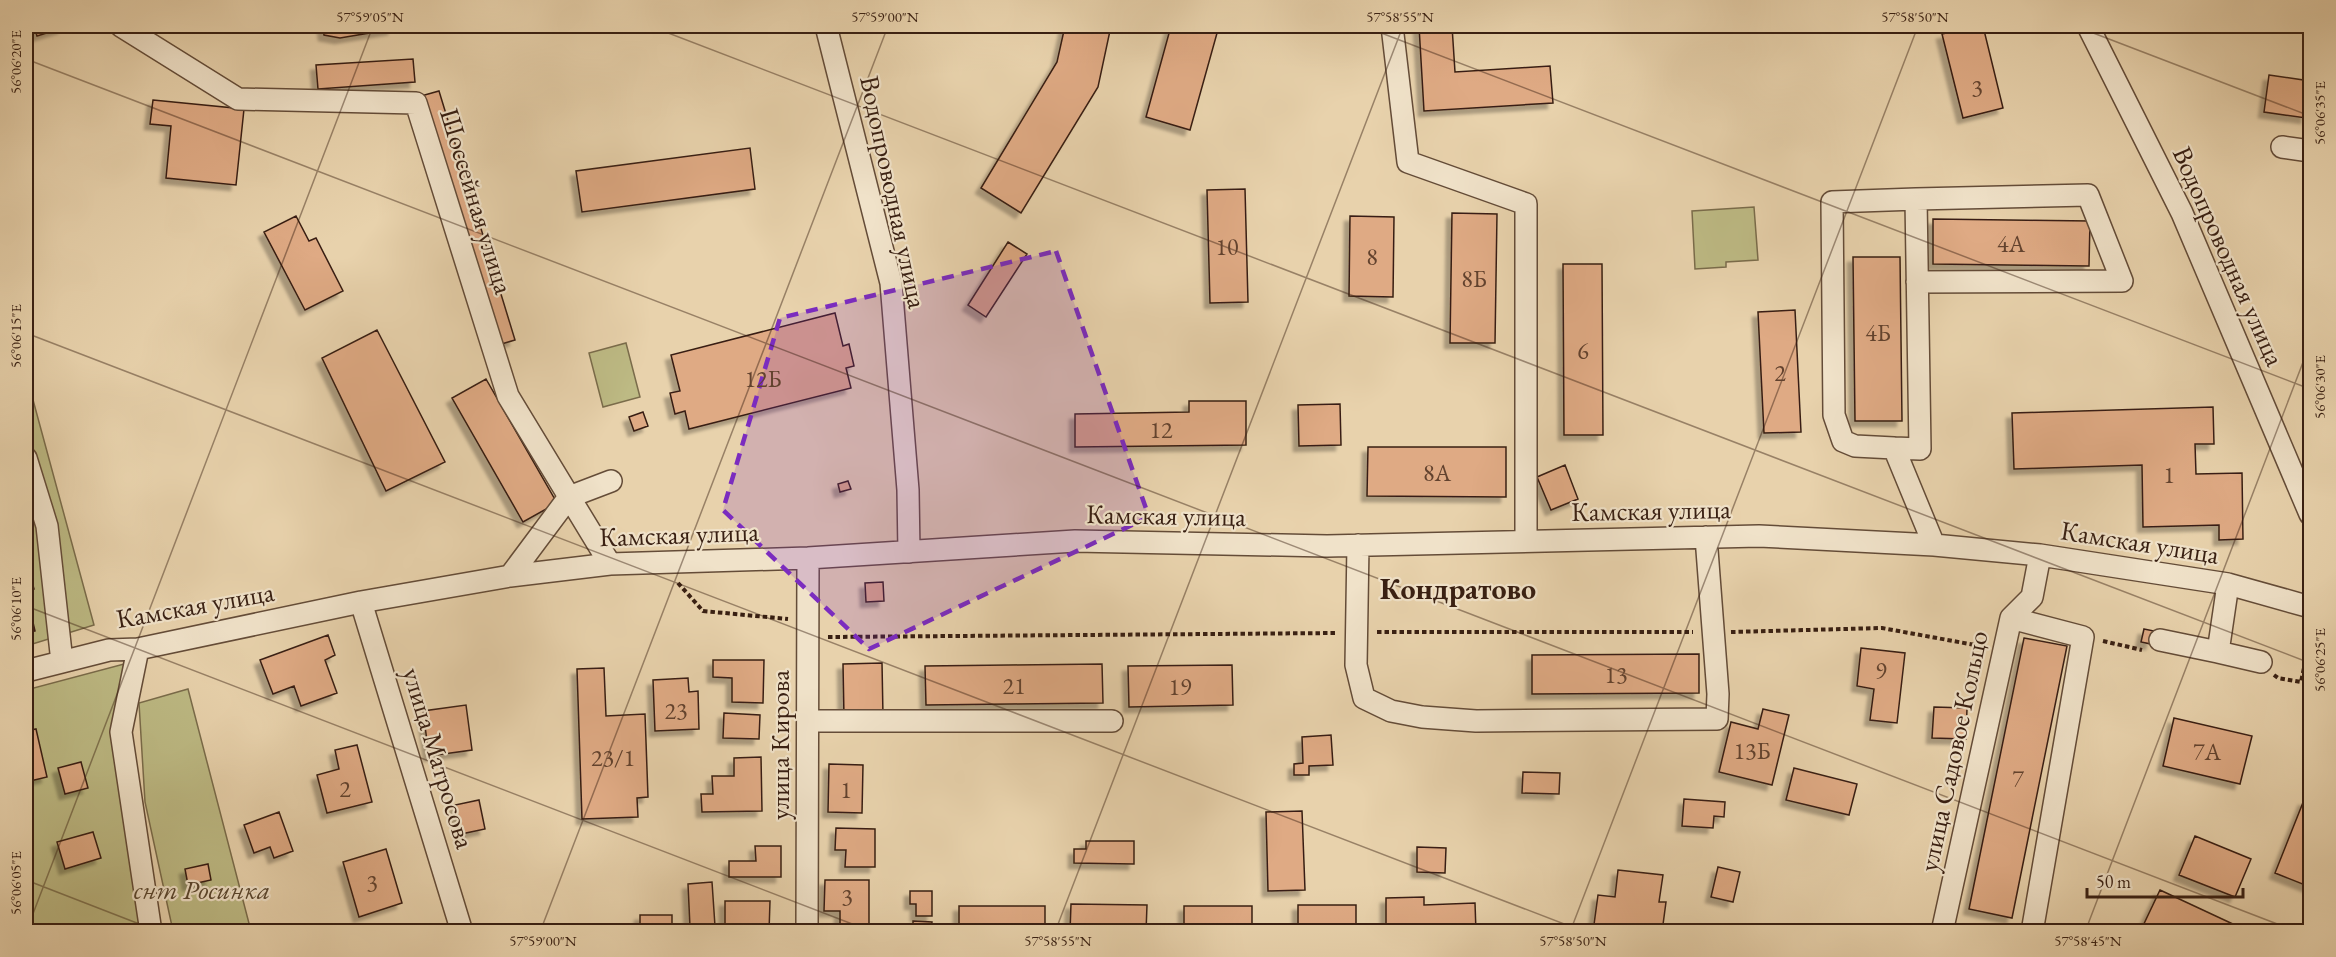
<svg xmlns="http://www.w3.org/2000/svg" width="2336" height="957" font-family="'EB Garamond',serif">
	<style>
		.green { fill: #bdba84; stroke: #7a6c4b; stroke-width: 1.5 }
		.building { fill: #dfaa84; stroke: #381f12; stroke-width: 1.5; filter: url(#shadow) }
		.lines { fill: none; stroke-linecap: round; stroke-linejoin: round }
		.minor-casing { stroke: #644c38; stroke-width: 24 }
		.path { stroke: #381f12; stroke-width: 4; stroke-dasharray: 4.5 3; stroke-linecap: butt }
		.minor { stroke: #f0e2c9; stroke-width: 21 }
		.marked { fill: #7b2cbf; fill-opacity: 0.2; stroke: #7b2cbf; stroke-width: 4.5; stroke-dasharray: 12 8; stroke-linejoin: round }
		.ticks { fill: none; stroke: #381f12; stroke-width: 1.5; stroke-opacity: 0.45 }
		.labels { text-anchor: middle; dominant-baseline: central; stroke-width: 4.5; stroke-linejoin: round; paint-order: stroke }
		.number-label { font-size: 24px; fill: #62422e }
		.street-label { font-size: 27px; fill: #381f12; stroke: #f0e2c9 }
		.park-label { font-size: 27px; font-style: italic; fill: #59462e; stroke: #f0e2c9 }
		.quarter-label { font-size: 30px; font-weight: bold; fill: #381f12; stroke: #f0e2c9 }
		.neatline { fill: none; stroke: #381f12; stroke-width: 2 }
		.ticks-label { font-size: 15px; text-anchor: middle; fill: #381f12 }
	</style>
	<defs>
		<filter id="shadow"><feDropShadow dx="-5.5" dy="5.5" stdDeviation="1.5" flood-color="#0004"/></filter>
	</defs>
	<rect width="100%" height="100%" fill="#e8d2ac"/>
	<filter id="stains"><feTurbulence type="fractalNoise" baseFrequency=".00333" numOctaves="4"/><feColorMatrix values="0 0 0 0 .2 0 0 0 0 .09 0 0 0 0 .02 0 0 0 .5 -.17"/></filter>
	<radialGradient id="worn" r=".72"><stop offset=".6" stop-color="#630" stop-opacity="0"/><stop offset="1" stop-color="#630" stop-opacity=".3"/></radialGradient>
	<path class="green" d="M1754,207L1758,260L1726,262V267L1695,269L1692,211Z
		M626,343L640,397L603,407L589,353Z
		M26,374L94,625L26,646Z
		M124,664L112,731L141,931L26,932V690Z
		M188,689L251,931H173L145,802L139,703Z"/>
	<path class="building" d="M34,26H63V28L37,36Z
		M323,26H393V29L340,38L324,35Z
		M1065,26H1111L1098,87L1021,213L981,188L1057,62Z
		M1171,26H1219L1190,130L1146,117Z
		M1419,26H1452L1455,72L1550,66L1553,103L1424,111Z
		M1976,26H1983L2003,108L1963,118L1942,34Z
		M413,59L415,82L318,89L316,65Z
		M2269,75L2310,81L2306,118L2264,112Z
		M439,91L515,340L498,345L421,96Z
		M153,100L244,109L236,185L166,178L171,126L150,124Z
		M750,148L755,189L582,212L576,171Z
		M1245,189L1248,302L1210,303L1207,190Z
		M1452,213L1497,214L1495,343H1450Z
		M296,216L309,241L316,238L343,291L305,310L264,232Z
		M1350,216L1394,217L1393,297L1349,296Z
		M1933,219L2090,221L2089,266L1933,264Z
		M1008,242L1027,254L986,317L968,305Z
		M1853,257H1900L1902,421H1855Z
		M1563,264H1602L1603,435H1564Z
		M1795,310L1801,432L1764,433L1758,312Z
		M835,313L843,346L849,344L854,366L846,368L851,388L689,429L685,411L675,414L670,393L680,391L671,355Z
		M377,330L445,462L386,491L322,358Z
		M486,379L557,503L523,522L452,398Z
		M1189,401H1246V445L1075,447V414L1189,412Z
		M1340,404L1341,445L1299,446L1298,405Z
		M2213,407L2214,444H2195L2196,474L2242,473L2243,539L2219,540V525L2143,527L2142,465L2014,469L2012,413Z
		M643,412L648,426L634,431L629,417Z
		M1368,447H1506V497L1367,496Z
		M1565,465L1578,499L1551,510L1537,477Z
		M848,481L851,489L840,492L838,484Z
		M26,561L34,589L26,592Z
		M883,582L884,601L866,602L865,583Z
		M26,597H27L35,631L26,633Z
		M2144,629L2154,631L2151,644L2141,642Z
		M328,635L335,655L325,660L337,693L301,706L294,686L273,694L260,660Z
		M2024,638L2067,646L2012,918L1969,909Z
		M1861,648L1905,653L1897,723L1870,720L1874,689L1857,686Z
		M1699,654V693L1532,694V655Z
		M713,660H764L763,703L732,702V678L713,677Z
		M882,663L883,716L844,717L843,664Z
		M1102,664L1103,703L926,705L925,666Z
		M1232,665L1233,705L1129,707L1128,666Z
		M604,668L606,716L645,714L648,797L637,798L638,817L582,819L577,669Z
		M688,678L689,692L698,691L699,729L655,731L653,680Z
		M466,705L472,750L429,756L423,711Z
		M1934,707L1967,708L1966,739L1932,738Z
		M1763,709L1789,715L1772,785L1719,772L1731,722L1758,729Z
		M724,713L760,715L759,739L723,738Z
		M2174,718L2252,736L2240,784L2163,766Z
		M36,729L47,777L26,782V731Z
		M1331,735L1333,765L1309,766V775H1294V764L1303,763L1302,737Z
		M357,745L372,802L327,813L317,775L339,769L335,750Z
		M761,757L762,811L702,812L701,794H713L712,776H734V758Z
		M81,762L88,788L65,794L58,768Z
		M829,764L863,765L862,813L828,812Z
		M1794,768L1857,784L1849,815L1786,800Z
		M1523,772L1560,773L1559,794L1522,793Z
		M1684,799L1725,802L1724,817L1714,816L1713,828L1682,826Z
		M479,800L485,829L461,834L455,805Z
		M2304,800L2310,802V887L2275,873Z
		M1302,811L1305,890L1268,891L1266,812Z
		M279,812L293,851L274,858L270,847L254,853L244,825Z
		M836,828L875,829V867H845L846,850H835Z
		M93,832L101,858L65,869L57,842Z
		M2195,836L2251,859L2235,897L2179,875Z
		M1086,841H1134V864L1074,863V849H1086Z
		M755,846H781V877H729V861H756Z
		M1417,847L1446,848L1445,873L1417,872Z
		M386,849L402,903L359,917L343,862Z
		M208,864L211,880L188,885L185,869Z
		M1718,867L1740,872L1733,902L1711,897Z
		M1618,870L1663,875L1659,902H1666L1662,932H1593L1598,895L1615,897Z
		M825,880H869V932H840V911H824Z
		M712,882L715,926L690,927L688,884Z
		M2160,890L2250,932L2141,930Z
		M910,891H932V916H916V904H910Z
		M1424,897V905L1475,903L1476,932H1386V898Z
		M725,901H770L769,932H725Z
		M1071,904L1147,905L1146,932H1070Z
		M1298,905H1356V932H1298Z
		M959,906H1045V932H959Z
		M1184,906H1252V932H1184Z
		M640,915H672V932H640Z
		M913,921L932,922L931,932H913Z"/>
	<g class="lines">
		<defs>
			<path id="minor" d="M121,26L238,99L416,103L508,396L610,564
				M826,26L891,283L908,490L909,552
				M1392,26L1408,162L1526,204V541
				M2088,26L2182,213L2310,514
				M2282,147L2310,151
				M1917,282L2122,281L2088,195L1916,199L1920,449L1894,448L1934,545
				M1894,448L1855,446L1843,441L1834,415L1832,202L1916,199
				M26,458L47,526L62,662
				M1358,545L1356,665L1364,698L1391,711L1422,717L1476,721L1717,719L1718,694L1706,537
				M510,576L569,497L611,481
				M2228,584L2218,652L2261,662
				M361,602L462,932
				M2011,618L2083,637L2032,932
				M2160,640L2218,652
				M138,649L121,732L151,932
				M26,671L109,650L138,649L361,602L510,576L610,564L808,558L1075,541L1327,546L1759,536L1934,545L2040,555L2228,584L2310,607
				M808,721H1112
				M807,932L808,558
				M1942,932L2011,618L2032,597L2040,555"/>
		</defs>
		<use href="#minor" class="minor-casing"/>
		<path class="path" d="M678,583L703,611L788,619
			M1377,632H1693
			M1731,632L1882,628L1986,647
			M828,637L1337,633
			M2103,641L2142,650
			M2274,675L2278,678L2301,682L2305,663L2310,664"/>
		<use href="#minor" class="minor"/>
	</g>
	<path class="marked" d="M1056,251L1149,517L869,649L723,510L780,318Z"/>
	<path class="ticks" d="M650,26L2310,663M1363,26L2310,389M2075,26L2310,116M26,59L2298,932M26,333L1585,932M26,606L873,932M26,880L160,932M26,932L373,26M540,932L888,26M1055,932L1403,26M1570,932L1918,26M2085,932L2310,344"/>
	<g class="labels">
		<g class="number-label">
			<text x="1977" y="87">3</text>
			<text x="2011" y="243">4А</text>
			<text x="1227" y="246">10</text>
			<text x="1372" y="256">8</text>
			<text x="1474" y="278">8Б</text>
			<text x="1878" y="332">4Б</text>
			<text x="1583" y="350">6</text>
			<text x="1780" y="372">2</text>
			<text x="763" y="378">12Б</text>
			<text x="1161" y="429">12</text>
			<text x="1437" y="472">8А</text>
			<text x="2169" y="474">1</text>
			<text x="1881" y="670">9</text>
			<text x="1616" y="674">13</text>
			<text x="1014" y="685">21</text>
			<text x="1180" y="686">19</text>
			<text x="676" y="710">23</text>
			<text x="1752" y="750">13Б</text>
			<text x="2207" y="751">7А</text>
			<text x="613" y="757">23/1</text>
			<text x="2018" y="778">7</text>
			<text x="345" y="788">2</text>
			<text x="846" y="789">1</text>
			<text x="372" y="882">3</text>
			<text x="847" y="896">3</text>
		</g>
		<g class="street-label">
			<text transform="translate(894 192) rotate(78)">Водопроводная улица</text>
			<text transform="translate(477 201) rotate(73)">Шоссейная улица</text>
			<text transform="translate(2229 256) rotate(66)">Водопроводная улица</text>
			<text transform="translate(1651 510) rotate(-1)">Камская улица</text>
			<text transform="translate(1166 515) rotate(1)">Камская улица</text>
			<text transform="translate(679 534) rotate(-2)">Камская улица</text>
			<text transform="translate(2140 542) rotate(9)">Камская улица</text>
			<text transform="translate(195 605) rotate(-10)">Камская улица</text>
			<text transform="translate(779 745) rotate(-90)">улица Кирова</text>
			<text transform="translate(1953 751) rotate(-78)">улица Садовое Кольцо</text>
			<text transform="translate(439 758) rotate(73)">улица Матросова</text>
		</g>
		<g class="park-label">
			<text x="202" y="889">снт Росинка</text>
		</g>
		<g class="quarter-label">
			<text x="1458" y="588">Кондратово</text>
		</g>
	</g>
	<rect width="2336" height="957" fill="none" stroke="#e8d2ac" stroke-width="66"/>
	<path d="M2087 888v9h156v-9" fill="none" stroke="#381f12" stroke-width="3"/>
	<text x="2096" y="888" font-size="18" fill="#381f12" stroke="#f0e2c9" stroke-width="4.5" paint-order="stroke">50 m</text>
	<rect x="33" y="33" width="2270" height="891" class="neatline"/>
	<g class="ticks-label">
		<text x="370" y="22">57°59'05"N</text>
		<text x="885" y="22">57°59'00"N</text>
		<text x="1400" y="22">57°58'55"N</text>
		<text x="1915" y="22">57°58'50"N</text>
		<text transform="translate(16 62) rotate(-90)" y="5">56°06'20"E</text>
		<text transform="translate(2320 113) rotate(-90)" y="5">56°06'35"E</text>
		<text transform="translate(16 336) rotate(-90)" y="5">56°06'15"E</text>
		<text transform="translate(2320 387) rotate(-90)" y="5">56°06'30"E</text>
		<text transform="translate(16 609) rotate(-90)" y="5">56°06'10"E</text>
		<text transform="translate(2320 660) rotate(-90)" y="5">56°06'25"E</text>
		<text transform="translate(16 883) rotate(-90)" y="5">56°06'05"E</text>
		<text x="543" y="946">57°59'00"N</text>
		<text x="1058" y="946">57°58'55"N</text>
		<text x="1573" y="946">57°58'50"N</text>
		<text x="2088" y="946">57°58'45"N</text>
	</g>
	<rect width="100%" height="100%" filter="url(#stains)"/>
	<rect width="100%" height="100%" fill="url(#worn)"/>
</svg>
